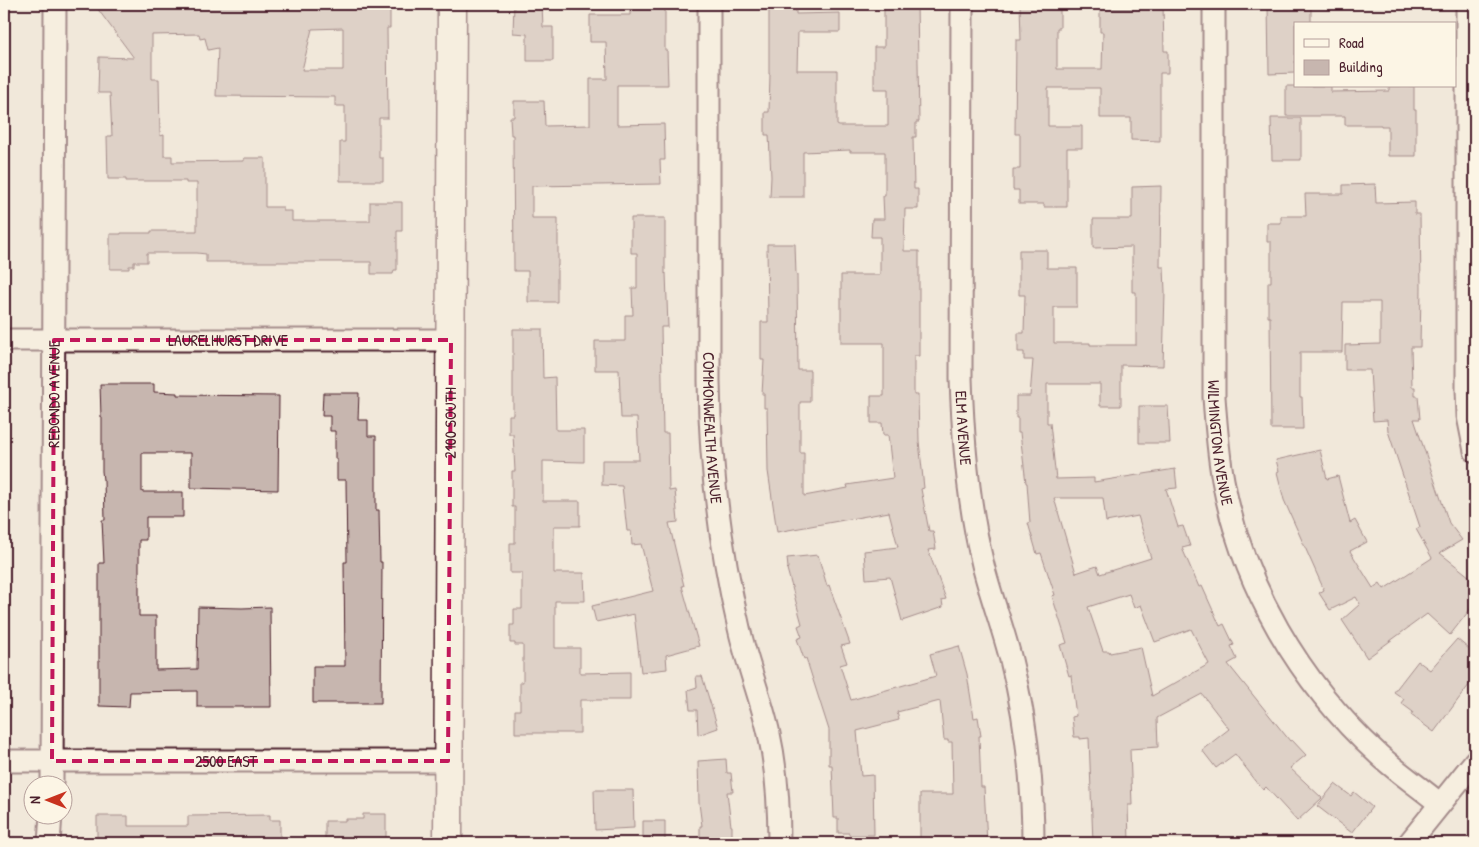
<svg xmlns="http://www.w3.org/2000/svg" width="1479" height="847" font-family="'Patrick Hand',sans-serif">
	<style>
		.building { fill: #c7b6af; stroke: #4a1f2b; fill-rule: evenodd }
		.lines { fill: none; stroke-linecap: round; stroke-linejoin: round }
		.street-casing { stroke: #4a1f2b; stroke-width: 25 }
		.secondary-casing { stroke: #4a1f2b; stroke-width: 31 }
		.street { stroke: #fcf5e5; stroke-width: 21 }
		.secondary { stroke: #fcf5e5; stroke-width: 28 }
		.marked { fill: none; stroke: #c2185b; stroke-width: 4; stroke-dasharray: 10 6; stroke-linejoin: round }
		.labels { text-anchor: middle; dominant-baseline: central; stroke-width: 4; stroke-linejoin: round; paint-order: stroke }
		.street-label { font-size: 16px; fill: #4a1f2b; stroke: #fcf5e5 }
	</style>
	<rect width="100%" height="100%" fill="#f1e8da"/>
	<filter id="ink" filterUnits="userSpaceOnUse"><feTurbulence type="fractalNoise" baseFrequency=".02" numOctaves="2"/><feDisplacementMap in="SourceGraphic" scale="10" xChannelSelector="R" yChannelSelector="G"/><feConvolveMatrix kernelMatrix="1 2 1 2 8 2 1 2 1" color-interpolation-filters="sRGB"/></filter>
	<g filter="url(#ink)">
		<path class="building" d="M94,4H390V28H387L388,118H379V158H383V181H340V142H345V106H335V97L216,96L218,48L208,50L205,38L200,39L199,34L152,35V79H159L160,136L164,135V156H172V162L244,161V158H265V207H283V211H292V221H370V202H402V231H397V270H394L393,274H371V262H206V254L197,253H147V262H134V266H129V269H110V234H121V233H151V231H197V183H186V181H126V179H108L107,136H112L110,93H98L99,57L134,58ZM343,28V70H302L312,29Z
			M514,4H542L543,27H553V61H527V34L513,33Z
			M632,4H665V50H667L668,85H617V125L664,124L665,160H660L661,184L532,186V218H558V266H557V302H528V271H514L513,135H511L510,117H514V101H544L545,126L590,125V79H607L606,42H590V15H630V9H632Z
			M769,4H796V14L840,13V32H798L797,70H837V125L839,126H888V89H874V47H884V4H917L919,122H916V137H913L914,189H918V209H905L904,251H919V356H914V395H918L919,441L924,488L921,489L929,531H933L936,549L928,550L946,599L942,600L943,607L902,621L890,577L866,579L864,551L898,547L889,512L777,532L768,471L767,408H764V394H762L764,360H761V322H768L767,244H795L796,275H797L798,370H810V402H800V453H804V496L848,488L847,485L893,478L888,435H883L882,423H871V396H884V343H841V275H880V237H871L872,219H884L883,196H885V152H850V150L803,152V197H770L771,177L769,135H765V112H769L770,74H769Z
			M1020,4H1060V28H1057V69H1102L1103,32H1100V8H1138V4H1163L1164,51H1168V73H1160V141L1131,140V118H1100V88H1048V126H1082V148H1067V207H1044V204H1019V190H1013V169H1020V134H1015L1016,40H1021Z
			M1268,4H1311V24H1295V73L1269,74Z
			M1286,86H1331V92L1389,91V86H1414V110H1416V156H1388V126H1381V125H1345V116H1286Z
			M1271,118H1301V160H1272Z
			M1375,184L1376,203L1415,202V214H1420L1421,288L1420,347H1411L1412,387H1415V396H1418L1420,419H1414L1449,523L1462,540L1440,553L1475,581V603L1450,635L1427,614L1367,658L1342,620L1360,604L1356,597L1330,610L1319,593L1324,590L1284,500L1277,472L1279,471L1276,460L1320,450L1327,479L1338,476L1350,523L1355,520L1367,542L1350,551L1373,588L1380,583L1384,589L1432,558L1416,529L1420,527L1388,431L1387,420L1373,421L1370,370H1345V345L1380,344V302H1343L1342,352H1300V397H1302L1303,429H1271L1270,317H1268V282H1271V242H1267V223H1281V216H1306L1305,194H1343V185Z
			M1161,186L1160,267H1164L1165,292L1163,366L1121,365V406H1100V384H1047V423H1050L1056,479L1094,478V482L1175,469L1177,488L1166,489L1178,527L1183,526L1190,546L1182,548L1199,587L1202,586L1220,626L1224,624L1234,645L1231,646L1237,659L1228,664L1290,741L1292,740L1306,755L1290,768L1322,798L1297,821L1266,787L1263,790L1235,754L1216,768L1202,750L1229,729L1202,694L1157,718L1158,747L1130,749L1132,805H1128L1129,843H1093L1089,738L1080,739V737H1074L1072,717L1076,716L1071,675L1069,676L1060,645L1067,643L1052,596L1055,595L1041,553L1037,554L1028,523H1030L1027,483H1026L1020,433H1018V418H1016V396H1030L1033,360H1024V352H1018V333H1024L1025,295H1019V250H1047V268H1077V307H1054V343H1090V345H1136V292H1132V247L1093,248V219H1132V187ZM1054,498H1103L1106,522L1138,516L1151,558L1100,574L1097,566L1076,573ZM1129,594L1134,608L1141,605L1155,642L1191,629L1209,664L1152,696L1141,647L1110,653L1109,651H1103L1088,607Z
			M631,218H665V274L666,273L668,327H661L663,433H668L669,491L675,490L678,522L669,523L684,586H682L699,646L666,655L667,669L641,672L634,614L596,622L592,606L653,591L641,544L632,545L631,531H627L622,486L602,485V460H639L637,418H621L619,370H595V341H625V315H633L632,288H637V253H631Z
			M513,329H542L543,378L555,377L556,430H584V462L543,461V501H580V526H554V573H584L585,601H555V648H580V673L630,672V700H580V733H515V710H520V682H523V645H515V643H510V625H514V609H522V573H510V543H515V507H512V471H515L513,434H509V415H513Z
			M100,384H154V392L177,393V395L279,396L278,490L191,488V453H142V492H183V517H146V540H139V616H156V670L197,669L198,607L242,608L270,607L271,707H197V691L130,692L129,707L99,706V563H104L102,520H105L104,480H103L102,471V417H101Z
			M323,393H359L358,420H368V436H376V510H379L380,562H382L381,703H313V666H345L344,562H347L346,480H337V459H335V431H330V416H322Z
			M1139,406H1168L1170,443H1139Z
			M818,555L827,586L829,585L850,644L841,646L847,663L840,665L851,700L936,676L930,654L959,646L967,674L974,718L978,717L981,736H979L981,787H984L987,843H920V794H953L952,742H948V740H944L940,701L897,712L899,720L857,731L861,776L873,775L874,835H849V833H838V818H834L832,765H829V730L806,658L804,659L797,639L802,637L798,626L802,624L787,569L788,568L787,558Z
			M1457,639L1475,654V677L1434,732L1411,715L1413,712L1401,703L1404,699L1394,692L1418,661L1430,670Z
			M696,676H702L718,728L698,735L697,710H690L688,690L697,687Z
			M726,759L727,773H731L733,792H727L731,826H732V843H700V826H702L699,803L698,761Z
			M1335,784L1351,796L1354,792L1372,807L1352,833L1317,806Z
			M594,790H633L634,828L595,830Z
			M363,814H386V839H342V841H325V821H345V819H363Z
			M270,815V820H280V843H99V838H97V816H128V826H188V816Z
			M643,821H665V843H643Z"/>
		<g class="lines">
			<defs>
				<g id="street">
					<path id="s1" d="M709,4V381C710,464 720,547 739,628C747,664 761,698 769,734C777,770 779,807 779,843"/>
					<path id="s2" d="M962,4L961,378C963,441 968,504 983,565C991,597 1003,628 1011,660C1026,719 1033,782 1033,843"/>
					<path id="s3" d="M1214,4V397C1216,425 1218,452 1223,480C1242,585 1300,683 1378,754C1397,772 1420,787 1440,804"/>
					<path d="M1467,4V389L1468,416L1475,451"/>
					<path id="s4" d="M4,340H451"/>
					<path id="s5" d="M4,761H448"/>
					<path id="s6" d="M52,784L55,4"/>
					<path d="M49,843L51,814"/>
					<path d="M1409,843L1475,761"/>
				</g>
				<g id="secondary">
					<path id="s7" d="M448,843L452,4"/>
				</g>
			</defs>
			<use href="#street" class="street-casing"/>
			<use href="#secondary" class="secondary-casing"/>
			<use href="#street" class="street"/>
			<use href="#secondary" class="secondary"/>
		</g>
	</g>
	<path d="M0 0H1479V847H0ZM54,340H451L448,761H52Z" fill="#f1e8da" fill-opacity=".55" fill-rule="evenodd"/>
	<path class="marked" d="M54,340H451L448,761H52Z"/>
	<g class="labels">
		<g class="street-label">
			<text stroke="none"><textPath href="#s4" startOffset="224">LAURELHURST DRIVE</textPath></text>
			<text stroke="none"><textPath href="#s6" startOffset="390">REDONDO AVENUE</textPath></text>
			<text stroke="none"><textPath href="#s7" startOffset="420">2100 SOUTH</textPath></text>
			<text stroke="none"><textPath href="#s1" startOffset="424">COMMONWEALTH AVENUE</textPath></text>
			<text stroke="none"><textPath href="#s2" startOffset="424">ELM AVENUE</textPath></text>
			<text stroke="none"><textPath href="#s3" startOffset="439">WILMINGTON AVENUE</textPath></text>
			<text stroke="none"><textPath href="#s5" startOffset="222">2500 EAST</textPath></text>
		</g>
	</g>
	<rect width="1479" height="847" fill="none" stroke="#fcf5e5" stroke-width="20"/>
	<rect x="10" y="10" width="1459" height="827" fill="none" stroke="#4a1f2b" stroke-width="2" filter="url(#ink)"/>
	<rect x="1294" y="22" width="162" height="65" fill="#fcf5e5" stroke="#b59f9b"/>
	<rect x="1304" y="39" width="25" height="8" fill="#fcf5e5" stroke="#b59f9b"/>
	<text x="1339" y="48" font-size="15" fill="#4a1f2b">Road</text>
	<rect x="1304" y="60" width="25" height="15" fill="#c7b6af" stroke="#b59f9b"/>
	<text x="1339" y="72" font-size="15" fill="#4a1f2b">Building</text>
	<g transform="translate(48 800) rotate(270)"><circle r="24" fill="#fcf5e5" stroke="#b59f9b"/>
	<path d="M0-4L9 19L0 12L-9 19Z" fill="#c8321e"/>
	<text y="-8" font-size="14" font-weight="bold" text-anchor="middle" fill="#4a1f2b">N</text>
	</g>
</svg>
